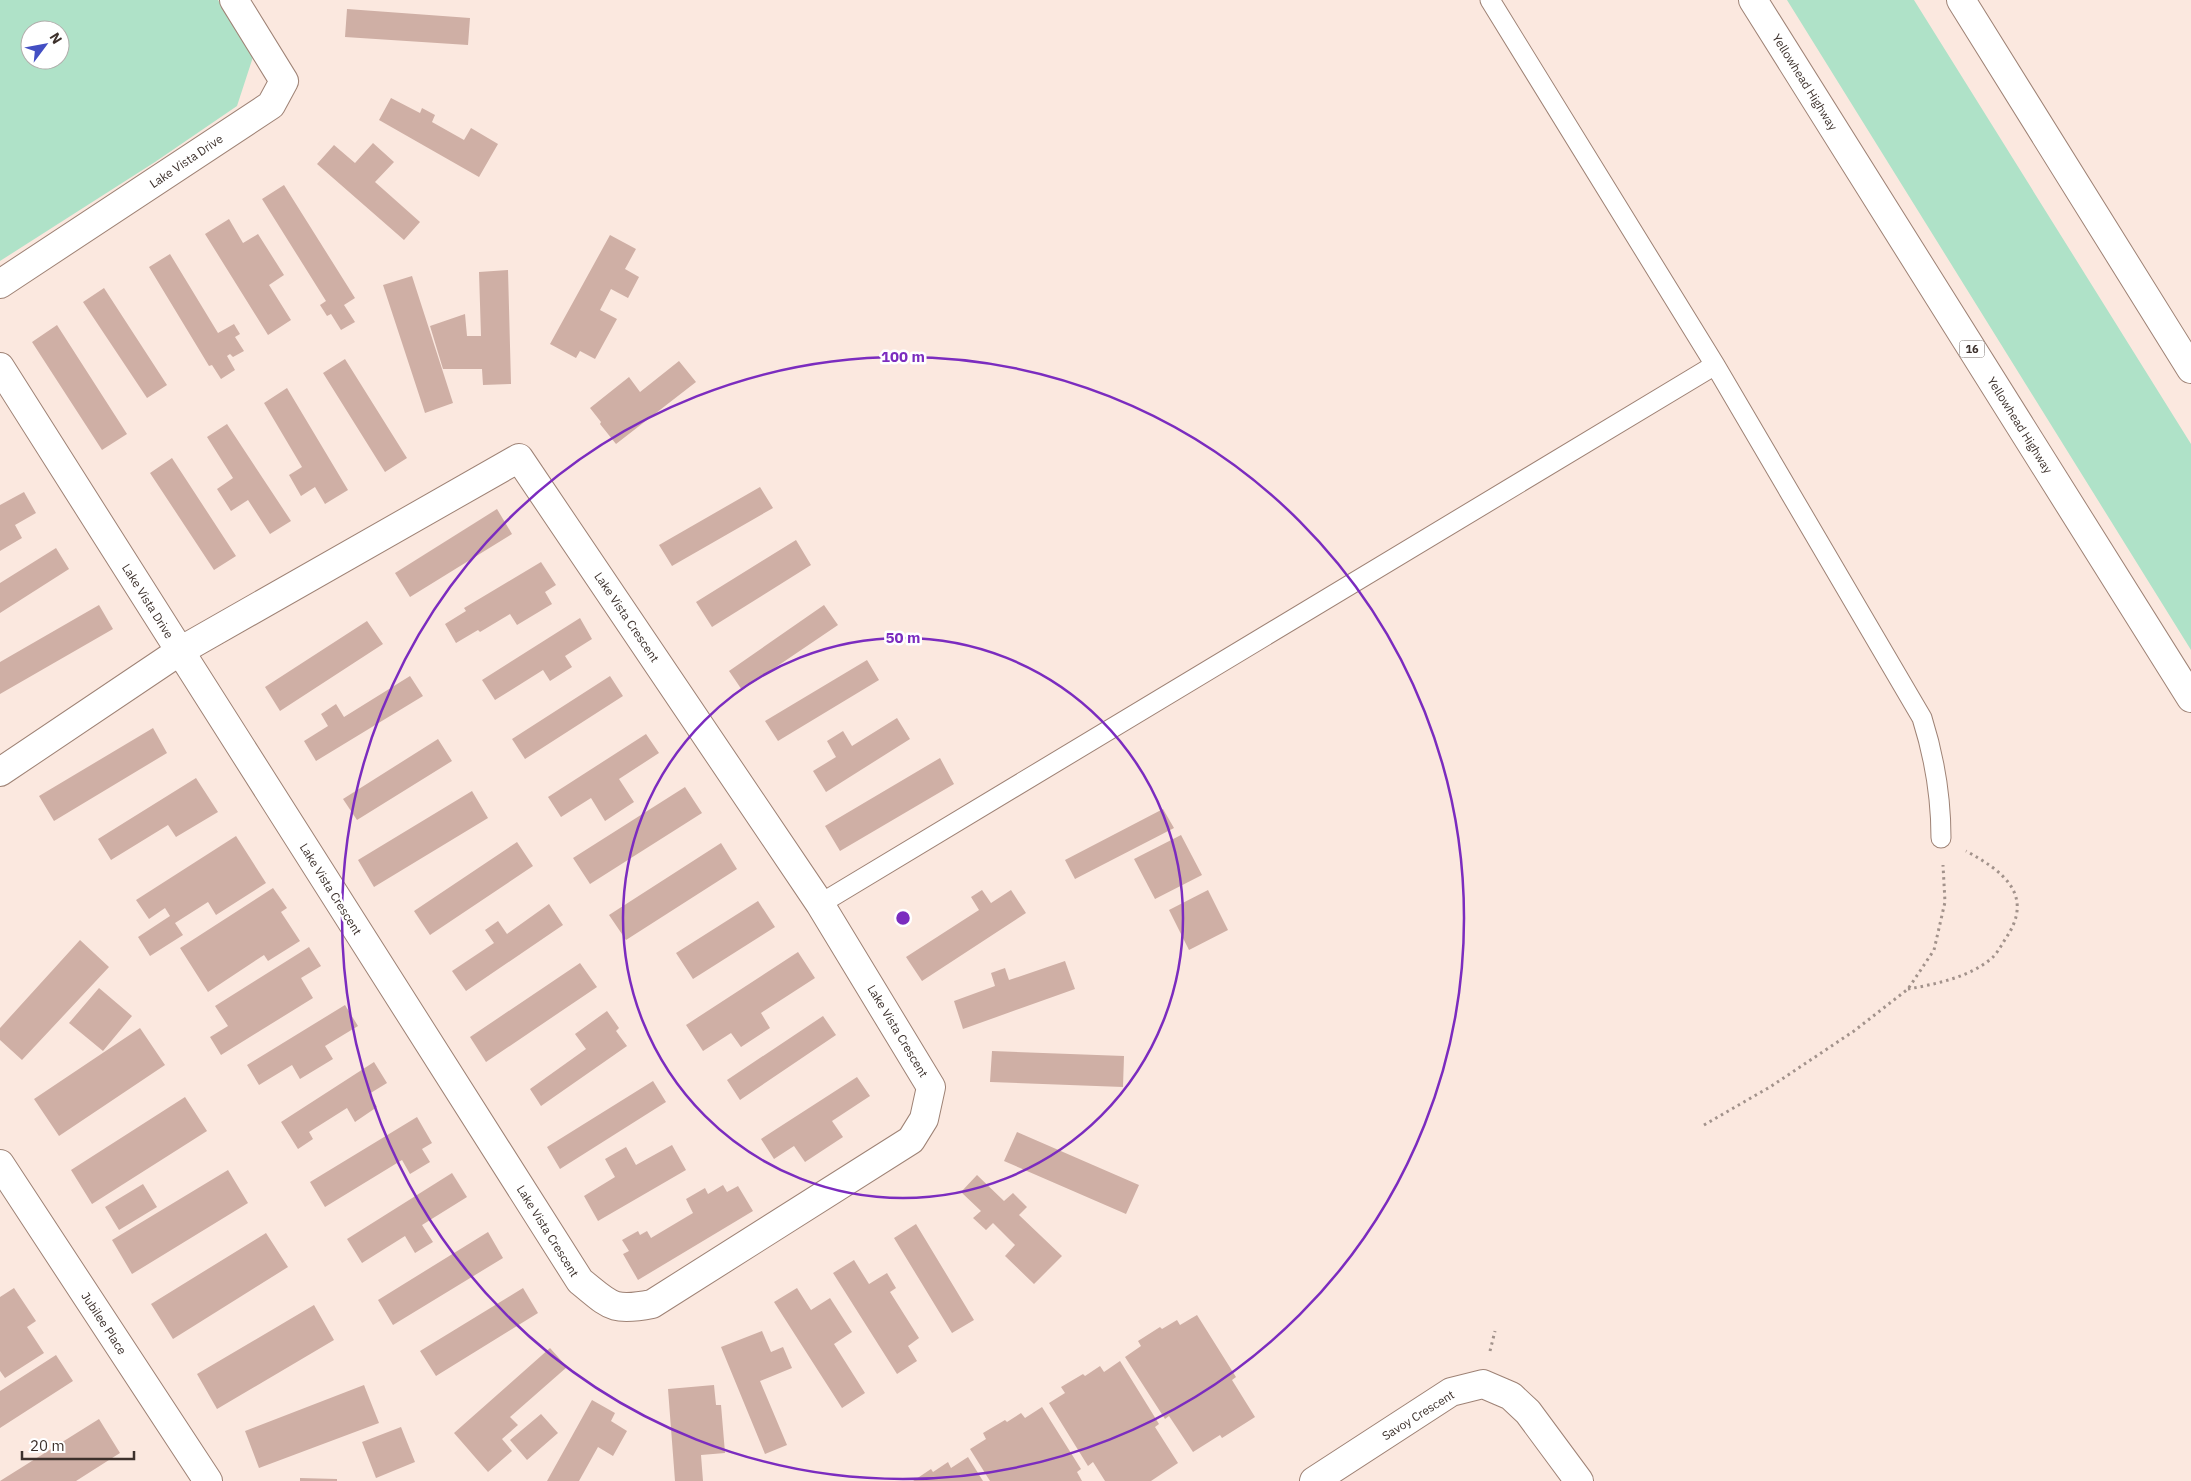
<svg xmlns="http://www.w3.org/2000/svg" width="2191" height="1481" font-family="'IBM Plex Sans',sans-serif">
	<style>
		.green { fill: #afe2c8; fill-rule: evenodd }
		.building { fill: #cfafa5 }
		.lines { fill: none; stroke-linecap: round; stroke-linejoin: round }
		.service-casing { stroke: #9e8275; stroke-width: 21 }
		.minor-casing { stroke: #9e8275; stroke-width: 30 }
		.motorway-casing { stroke: #9e8275; stroke-width: 30 }
		.path { stroke: #a2928b; stroke-width: 3; stroke-dasharray: 2.5 4; stroke-linecap: butt }
		.service { stroke: #fff; stroke-width: 19 }
		.minor { stroke: #fff; stroke-width: 28 }
		.motorway { stroke: #fff; stroke-width: 28 }
		.ring { fill: none; stroke: #7b2cbf; stroke-width: 2.5 }
		.labels { text-anchor: middle; dominant-baseline: central; stroke-width: 5; stroke-linejoin: round; paint-order: stroke }
		.shield { fill: #fff; stroke: #776f6b; stroke-width: 1 }
		.shield-label { font-size: 11px; font-weight: bold; fill: #3d312c }
		.street-label { font-size: 12px; fill: #3d312c; stroke: #fff }
		.centre { fill: #7b2cbf; stroke: #fff; stroke-width: 2.5 }
		.ring-label { font-size: 15px; text-anchor: middle; font-weight: bold; fill: #7b2cbf; stroke: #fff; stroke-width: 5; stroke-linejoin: round; paint-order: stroke }
	</style>
	<rect width="100%" height="100%" fill="#fbe8df"/>
	<path class="green" d="M0,0H218L253,57L237,106L155,162L0,261ZM30,30H60V60H30Z
		M1787,0H1914L2191,444V650Z"/>
	<path class="building" d="M347,9L470,18L468,45L345,37Z
		M391,98L420,113L422,108L435,115L432,122L464,140L471,128L498,144L479,177L379,120Z
		M373,143L394,162L375,182L420,222L404,240L317,164L334,145L355,163Z
		M284,185L355,298L344,305L355,322L341,330L331,314L327,316L320,305L326,301L262,199Z
		M229,219L243,243L258,234L284,275L269,285L291,320L268,335L205,234Z
		M610,235L636,249L625,269L639,277L628,298L611,289L600,310L617,319L595,359L580,351L576,358L550,344Z
		M170,254L218,333L234,324L240,334L235,337L244,351L233,357L230,354L227,356L235,370L221,379L212,365L209,366L149,267Z
		M508,270L511,384L483,385L482,369H443L430,326L465,314L467,336H481L479,272Z
		M412,276L453,403L425,413L383,285Z
		M104,288L167,385L147,398L83,302Z
		M57,325L127,434L102,450L32,342Z
		M345,359L407,458L385,472L323,373Z
		M679,361L696,382L616,444L600,424L601,422L590,408L629,377L640,392Z
		M287,388L348,490L325,504L315,487L301,496L289,475L302,467L264,403Z
		M227,424L291,521L270,534L248,500L231,511L217,489L233,478L207,437Z
		M172,458L236,556L214,570L150,473Z
		M760,487L773,508L672,566L659,545Z
		M24,492L36,513L15,525L22,538L0,551V505Z
		M497,509L512,534L410,597L395,573Z
		M796,540L811,565L712,627L696,602Z
		M56,548L69,569L0,613V583Z
		M541,562L556,585L545,592L552,604L517,625L510,614L480,632L478,630L456,643L445,624L466,611L464,608Z
		M99,605L113,629L0,694V662Z
		M824,605L838,625L742,690L729,671Z
		M580,618L592,639L565,656L572,667L550,681L543,670L495,700L482,680Z
		M367,621L383,644L280,711L265,687Z
		M867,660L879,680L778,741L765,721Z
		M410,676L423,696L316,761L304,741L328,726L321,714L336,704L344,717Z
		M610,676L623,696L525,759L512,739Z
		M897,718L910,739L826,792L813,771L836,757L827,741L843,731L852,746Z
		M153,728L167,753L54,821L39,796Z
		M646,734L659,753L619,779L634,802L605,821L591,798L561,817L548,797Z
		M438,739L452,761L357,820L343,799Z
		M940,758L954,784L840,851L825,826Z
		M196,778L218,812L176,837L168,825L111,860L98,839Z
		M685,787L702,813L590,884L573,858Z
		M472,791L488,818L374,887L358,860Z
		M1163,809L1174,828L1075,879L1065,860Z
		M1181,835L1202,875L1155,899L1134,859Z
		M236,836L266,883L216,915L208,902L175,923L183,935L150,956L138,937L170,916L165,908L149,919L136,900Z
		M517,842L533,866L430,935L414,911Z
		M721,843L737,869L626,940L609,915Z
		M273,888L287,908L281,912L300,941L268,961L264,955L208,992L180,948Z
		M982,890L991,903L1011,890L1026,913L922,981L906,957L979,910L971,897Z
		M1208,890L1228,930L1189,950L1169,910Z
		M758,901L775,927L693,979L676,953Z
		M549,904L563,925L466,991L452,971L494,943L485,930L498,921L507,934Z
		M80,940L109,967L22,1060L0,1040V1028Z
		M309,947L321,966L301,978L313,998L221,1055L210,1037L228,1026L215,1006Z
		M798,952L815,978L761,1013L770,1028L741,1047L731,1033L703,1051L686,1025Z
		M1065,961L1075,989L963,1029L954,1001L995,986L991,973L1005,968L1009,980Z
		M580,963L597,987L486,1062L470,1037Z
		M99,988L132,1016L103,1051L69,1023Z
		M345,1005L358,1026L325,1046L333,1059L300,1079L292,1065L259,1085L247,1065Z
		M607,1011L619,1028L616,1031L627,1046L541,1106L530,1089L586,1049L575,1034Z
		M823,1016L836,1035L740,1100L727,1080Z
		M140,1028L165,1065L59,1136L34,1099Z
		M992,1051L1124,1056L1123,1087L990,1082Z
		M374,1062L387,1083L369,1094L377,1107L355,1122L347,1108L309,1132L313,1139L298,1149L281,1122Z
		M857,1077L870,1096L832,1121L843,1137L805,1162L794,1146L774,1159L761,1139Z
		M653,1081L666,1102L560,1169L547,1147Z
		M185,1097L207,1131L92,1204L71,1170Z
		M417,1117L432,1143L422,1149L430,1162L410,1174L402,1160L325,1207L310,1182Z
		M1017,1132L1139,1185L1126,1214L1004,1161Z
		M672,1145L686,1170L598,1221L584,1196L615,1177L605,1159L626,1147L636,1165Z
		M228,1170L248,1203L132,1274L112,1240Z
		M452,1173L467,1197L422,1225L433,1242L415,1253L405,1236L362,1263L347,1239Z
		M977,1175L1004,1201L1013,1193L1027,1207L1019,1215L1062,1256L1034,1284L1005,1256L1015,1245L993,1223L986,1230L973,1218L981,1211L961,1192Z
		M143,1184L157,1207L119,1230L105,1207Z
		M723,1185L727,1192L738,1186L753,1211L638,1280L623,1254L629,1251L622,1240L638,1231L640,1235L647,1231L651,1238L693,1213L686,1199L705,1188L708,1194Z
		M916,1224L974,1320L952,1333L894,1238Z
		M488,1232L503,1258L393,1325L378,1300Z
		M266,1233L288,1267L173,1339L151,1304Z
		M854,1260L869,1284L887,1273L896,1288L890,1292L919,1338L908,1346L917,1361L897,1374L833,1273Z
		M14,1288L36,1321L27,1327L44,1353L5,1378L0,1371V1297Z
		M523,1288L538,1313L436,1376L420,1351Z
		M797,1288L811,1310L830,1298L852,1332L834,1344L865,1393L842,1408L774,1302Z
		M314,1305L334,1340L217,1409L197,1374Z
		M1197,1315L1236,1377L1232,1380L1255,1417L1222,1438L1220,1435L1193,1452L1169,1416L1165,1419L1125,1357L1141,1346L1138,1341L1160,1327L1162,1329L1177,1320L1180,1325Z
		M762,1331L771,1352L783,1347L792,1368L760,1381L787,1445L765,1454L721,1347Z
		M550,1348L567,1367L510,1417L518,1425L502,1439L512,1451L488,1472L454,1433Z
		M56,1355L73,1381L0,1428V1391Z
		M1120,1361L1159,1424L1155,1427L1178,1463L1151,1481H1105L1093,1462L1088,1466L1049,1403L1065,1393L1061,1387L1083,1374L1085,1376L1100,1366L1104,1372Z
		M364,1385L379,1423L259,1468L245,1431Z
		M714,1385L716,1405H721L725,1453L701,1455L703,1481H675L668,1389Z
		M592,1400L615,1413L611,1421L627,1431L613,1456L598,1447L579,1481H547Z
		M1042,1407L1081,1469L1077,1472L1082,1481H990L970,1449L986,1439L983,1433L1005,1420L1007,1422L1021,1413L1025,1418Z
		M541,1414L558,1433L527,1460L510,1440Z
		M99,1419L120,1453L76,1481H0Z
		M401,1427L415,1462L376,1478L362,1442Z
		M968,1457L983,1481H913L931,1469L933,1472L948,1462L951,1468Z
		M300,1478L337,1479V1481H300Z"/>
	<g class="lines">
		<defs>
			<path id="service" d="M1490,0L1715,365L1922,718C1935,759 1941,795 1941,838
				M820,904L1715,365"/>
			<path id="minor" d="M0,284L271,105L284,81L234,0
				M0,367L180,651L0,772
				M519,458L820,904L931,1087L924,1119L911,1140L652,1304C611,1312 610,1305 580,1281L180,651Z
				M0,1164L208,1481
				M1314,1481L1451,1392L1483,1384L1511,1396L1528,1412L1579,1481"/>
			<path id="motorway" d="M1753,0L2191,698
				M1961,0L2191,369"/>
		</defs>
		<use href="#service" class="service-casing"/>
		<use href="#minor" class="minor-casing"/>
		<use href="#motorway" class="motorway-casing"/>
		<path class="path" d="M1908,989C1936,984 1971,977 1993,957C1998,952 2002,944 2006,938C2035,895 2003,871 1966,851
			M1704,1125L1770,1087L1854,1031L1908,989L1934,950L1945,902L1943,865
			M1490,1351L1495,1331"/>
		<use href="#service" class="service"/>
		<use href="#minor" class="minor"/>
		<use href="#motorway" class="motorway"/>
	</g>
	<g class="ring">
		<circle cx="903" cy="918" r="280"/>
		<circle cx="903" cy="918" r="561"/>
	</g>
	<g class="labels">
		<rect class="shield" x="1959.5" y="340.5" width="25" height="17" rx="4"/>
		<g class="shield-label">
			<text x="1972" y="349">16</text>
		</g>
		<g class="street-label">
			<text transform="translate(1805 82) rotate(58)">Yellowhead Highway</text>
			<text transform="translate(186 161) rotate(-34)">Lake Vista Drive</text>
			<text transform="translate(2020 425) rotate(58)">Yellowhead Highway</text>
			<text transform="translate(148 601) rotate(58)">Lake Vista Drive</text>
			<text transform="translate(627 617) rotate(56)">Lake Vista Crescent</text>
			<text transform="translate(331 889) rotate(58)">Lake Vista Crescent</text>
			<text transform="translate(898 1031) rotate(59)">Lake Vista Crescent</text>
			<text transform="translate(548 1231) rotate(58)">Lake Vista Crescent</text>
			<text transform="translate(104 1323) rotate(57)">Jubilee Place</text>
			<text transform="translate(1418 1415) rotate(-32)">Savoy Crescent</text>
		</g>
	</g>
	<circle cx="903" cy="918" r="8" class="centre"/>
	<g class="ring-label">
		<text x="903" y="362">100 m</text>
		<text x="903" y="643">50 m</text>
	</g>
	<g transform="translate(45 45) rotate(58)"><circle r="24" fill="#ffffff" stroke="#b1adab"/>
	<path d="M0-4L9 19L0 12L-9 19Z" fill="#434fc3"/>
	<text y="-8" font-size="14" font-weight="bold" text-anchor="middle" fill="#3d312c">N</text>
	</g>
	<path d="M22 1451v8h112v-8" fill="none" stroke="#3d312c" stroke-width="2.5"/>
	<text x="30" y="1451" font-size="15" fill="#3d312c" stroke="#ffffff" stroke-width="4" paint-order="stroke">20 m</text>
</svg>
